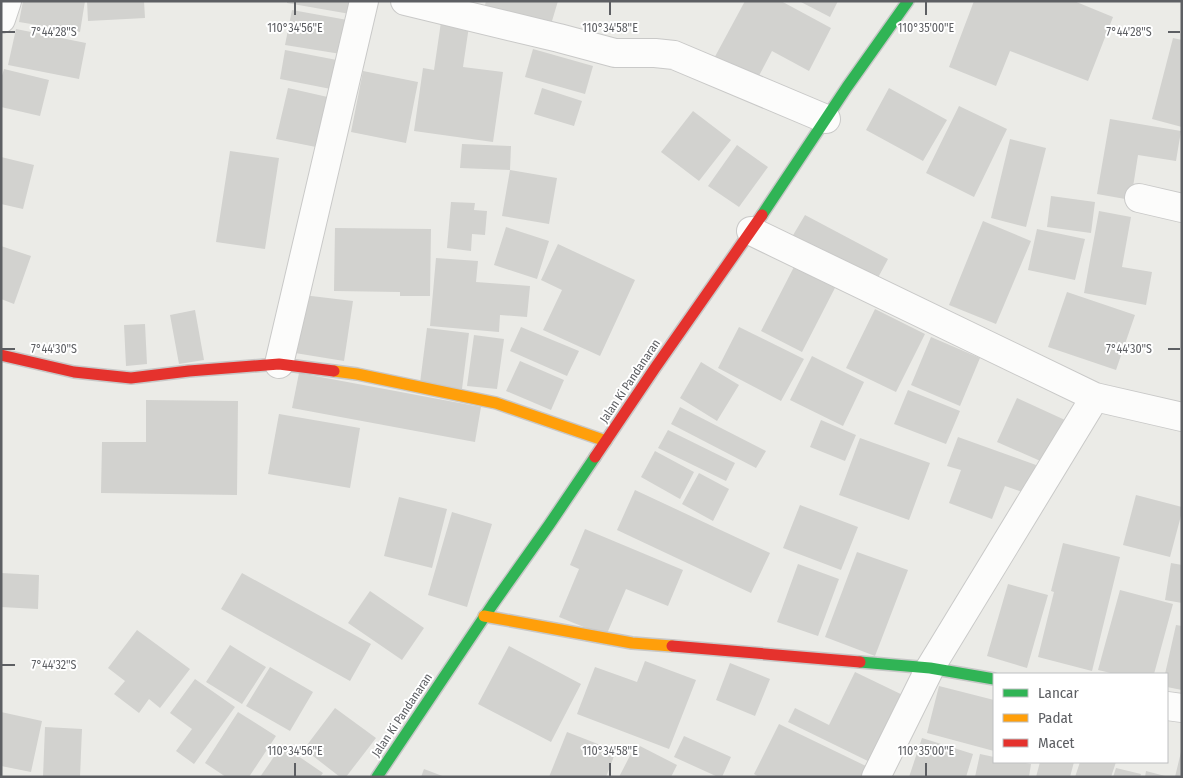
<svg xmlns="http://www.w3.org/2000/svg" width="1183" height="778" font-family="'Fira Sans Condensed',sans-serif">
	<style>
		.building { fill: #d2d2cf }
		.lines { fill: none; stroke-linecap: round; stroke-linejoin: round }
		.street-casing { stroke: #c9c9c8; stroke-width: 30 }
		.fast-casing { stroke: #c7c7c7; stroke-width: 14 }
		.slow-casing { stroke: #c7c7c7; stroke-width: 14 }
		.jam-casing { stroke: #c7c7c7; stroke-width: 14 }
		.street { stroke: #fcfcfb; stroke-width: 28 }
		.fast { stroke: #30b455; stroke-width: 11 }
		.slow { stroke: #ff9f0a; stroke-width: 11 }
		.jam { stroke: #e5322d; stroke-width: 11 }
		.ticks { fill: none; stroke: #5d5f63; stroke-width: 2 }
		.labels { text-anchor: middle; dominant-baseline: central; stroke-width: 4; stroke-linejoin: round; paint-order: stroke }
		.street-label { font-size: 12px; fill: #5d5f63; stroke: #fff }
		.ticks-label { font-size: 12px; text-anchor: middle; fill: #5d5f63; stroke: #fff; stroke-width: 4; stroke-linejoin: round; paint-order: stroke }
	</style>
	<rect width="100%" height="100%" fill="#ebebe7"/>
	<path class="building" d="M23,1H85L80,32L19,22Z
		M87,1H144L145,18L88,21Z
		M287,1H353L350,14L287,3Z
		M486,1H558L549,31L483,13Z
		M745,1H781L831,28L809,71L772,51L753,87L711,64Z
		M799,1H838L830,17Z
		M974,1H1074L1113,17L1088,81L1010,51L996,86L949,67Z
		M292,10L353,21L347,55L285,45Z
		M441,22L469,26L463,67L503,72L493,142L414,131L423,68L434,70Z
		M16,29L86,43L79,79L8,65Z
		M1173,38L1182,40V127L1152,119Z
		M533,49L593,66L585,94L525,77Z
		M285,50L342,61L336,90L280,79Z
		M4,69L49,80L40,116L1,107V79Z
		M363,71L418,82L406,143L351,132Z
		M288,88L332,98L321,148L276,139Z
		M542,88L582,101L574,126L534,114Z
		M889,88L947,120L923,161L866,130Z
		M959,106L1007,129L974,197L926,173Z
		M693,111L731,140L699,181L661,152Z
		M1110,119L1181,131L1176,161L1138,155L1131,200L1097,194Z
		M1010,139L1046,148L1026,227L991,218Z
		M462,144L511,146L510,170L460,168Z
		M737,145L768,167L739,207L708,186Z
		M230,151L279,158L265,249L216,242Z
		M1,157L34,165L23,209L1,204Z
		M510,170L557,178L549,224L502,216Z
		M1051,196L1095,202L1091,233L1047,227Z
		M451,202L475,203L474,210L487,211L485,235L472,234L471,251L447,248Z
		M1099,211L1131,217L1122,267L1152,272L1146,305L1084,293Z
		M805,215L888,259L873,287L789,242Z
		M983,221L1031,241L996,324L949,305Z
		M506,227L549,241L537,279L494,265Z
		M335,228L431,229L430,296H400V292L334,291Z
		M1037,229L1085,239L1075,280L1028,270Z
		M558,244L635,280L600,356L543,330L562,290L541,280Z
		M1,246L31,256L14,304L1,299Z
		M436,258L478,261L476,282L530,286L527,317L500,315L499,332L430,326Z
		M796,263L837,284L802,352L761,331Z
		M1067,292L1135,315L1116,370L1048,347Z
		M303,295L353,301L344,361L295,353Z
		M875,309L925,334L896,392L846,368Z
		M195,310L204,360L179,364L170,315Z
		M145,324L147,364L126,366L124,325Z
		M521,327L579,351L567,376L510,351Z
		M739,327L804,359L781,401L718,368Z
		M427,328L469,333L462,389L420,383Z
		M474,335L504,339L497,389L467,386Z
		M931,337L980,358L960,406L911,385Z
		M812,356L864,382L843,426L790,400Z
		M520,361L564,380L551,410L506,391Z
		M701,362L739,385L717,421L680,398Z
		M299,373L481,407L475,442L292,408Z
		M908,390L960,411L946,444L894,424Z
		M1017,398L1065,420L1045,463L997,442Z
		M146,400L238,401L237,495L101,493L102,442H146Z
		M680,407L766,451L756,468L671,424Z
		M279,414L360,428L350,488L268,474Z
		M821,420L856,435L845,461L810,447Z
		M668,430L735,463L726,481L658,448Z
		M958,437L1036,465L1025,493L1005,486L992,519L949,503L961,470L947,466Z
		M860,438L930,463L909,520L839,495Z
		M655,451L694,472L680,499L641,477Z
		M699,473L729,489L713,521L682,504Z
		M635,490L770,553L751,593L617,530Z
		M1136,495L1182,507V512L1170,557L1123,545Z
		M399,497L447,509L432,568L384,556Z
		M800,505L858,527L841,570L783,548Z
		M452,512L492,524L467,607L428,595Z
		M585,529L683,570L668,606L626,589L606,636L559,617L579,569L570,565Z
		M1063,543L1120,557L1092,671L1038,657L1054,592L1051,591Z
		M857,552L908,570L875,656L825,637Z
		M1171,563L1182,565V603L1165,600Z
		M798,564L839,579L818,636L777,622Z
		M1,573L39,575L38,609L1,607Z
		M242,573L371,644L350,681L221,609Z
		M1008,584L1048,595L1027,668L987,656Z
		M1120,590L1173,604L1154,674H1115L1098,670Z
		M370,591L424,628L402,660L348,623Z
		M1176,625L1182,626V690L1167,687V674H1165Z
		M137,630L190,669L160,708L149,699L139,713L114,694L125,681L108,668Z
		M230,645L266,667L242,704L206,682Z
		M509,646L581,684L551,742L478,704Z
		M645,661L696,680L669,749L577,714L595,667L637,682Z
		M730,663L770,679L755,716L716,700Z
		M270,667L313,692L290,731L246,706Z
		M855,672L909,698L876,765L788,722L795,708L829,725Z
		M195,679L235,707L194,764L176,751L192,729L170,713Z
		M939,686L994,700V751L927,733Z
		M335,708L376,738L346,777H340L304,749Z
		M1,712L42,721L31,772L1,766Z
		M238,712L276,736L249,777H226L205,763Z
		M779,724L870,768L866,777H759L754,774Z
		M45,727L82,729L80,777H43Z
		M567,732L616,751L606,777H549Z
		M684,736L731,757L722,777H718L674,757Z
		M922,738L973,754L966,777H909Z
		M636,744L677,765L671,777H619Z
		M282,745L323,773L320,777H260Z
		M1181,752L1182,777H1175Z
		M980,754L994,757V762H1020L1031,764L1029,777H975Z
		M1040,762H1074L1070,777H1036Z
		M1080,762H1116L1111,777H1075Z
		M1116,768L1141,774L1140,777H1113Z
		M424,769L445,777H421Z
		M1146,771L1165,776V777H1145Z"/>
	<g class="lines">
		<defs>
			<path id="street" d="M405,1L559,38L615,53H655L674,55L826,119
				M1,19L7,1
				M1139,198L1182,208
				M751,231L1095,397L1182,417
				M279,364L364,1
				M1167,706L1182,708
				M876,777L930,668L1095,397"/>
			<path id="fast" d="M762,215L847,87L908,1
				M860,662L930,668L994,679
				M377,777L493,604L549,525L595,457"/>
			<path id="slow" d="M334,371L357,374L496,403L606,441
				M484,616L632,643L672,646"/>
			<path id="jam" d="M1,355L74,372L131,378L189,371L279,364L334,371
				M595,457L655,368L762,215
				M672,646L860,662"/>
		</defs>
		<use href="#street" class="street-casing"/>
		<use href="#fast" class="fast-casing"/>
		<use href="#slow" class="slow-casing"/>
		<use href="#jam" class="jam-casing"/>
		<use href="#street" class="street"/>
		<use href="#fast" class="fast"/>
		<use href="#slow" class="slow"/>
		<use href="#jam" class="jam"/>
	</g>
	<path class="ticks" d="M295,2V15M610,2V15M926,2V15M2,32H15M1168,32H1180M2,349H15M1168,349H1180M2,665H15M295,763V776M610,763V776M926,763V776"/>
	<g class="labels">
		<g class="street-label">
			<text transform="translate(630 381) rotate(-56)">Jalan Ki Pandanaran</text>
			<text transform="translate(402 715) rotate(-56)">Jalan Ki Pandanaran</text>
		</g>
	</g>
	<g class="ticks-label">
		<text x="295" y="32">110°34'56"E</text>
		<text x="610" y="32">110°34'58"E</text>
		<text x="926" y="32">110°35'00"E</text>
		<text x="54" y="36">7°44'28"S</text>
		<text x="1129" y="36">7°44'28"S</text>
		<text x="54" y="353">7°44'30"S</text>
		<text x="1129" y="353">7°44'30"S</text>
		<text x="54" y="669">7°44'32"S</text>
		<text x="295" y="755">110°34'56"E</text>
		<text x="610" y="755">110°34'58"E</text>
		<text x="926" y="755">110°35'00"E</text>
	</g>
	<rect width="1183" height="778" fill="none" stroke="#5d5f63" stroke-width="5"/>
	<rect x="993" y="673" width="175" height="90" fill="#ffffff" stroke="#bebfc1"/>
	<rect x="1003" y="689" width="25" height="8" fill="#30b455" stroke="#bebfc1"/>
	<text x="1038" y="698" font-size="15" fill="#5d5f63">Lancar</text>
	<rect x="1003" y="714" width="25" height="8" fill="#ff9f0a" stroke="#bebfc1"/>
	<text x="1038" y="723" font-size="15" fill="#5d5f63">Padat</text>
	<rect x="1003" y="739" width="25" height="8" fill="#e5322d" stroke="#bebfc1"/>
	<text x="1038" y="748" font-size="15" fill="#5d5f63">Macet</text>
</svg>
